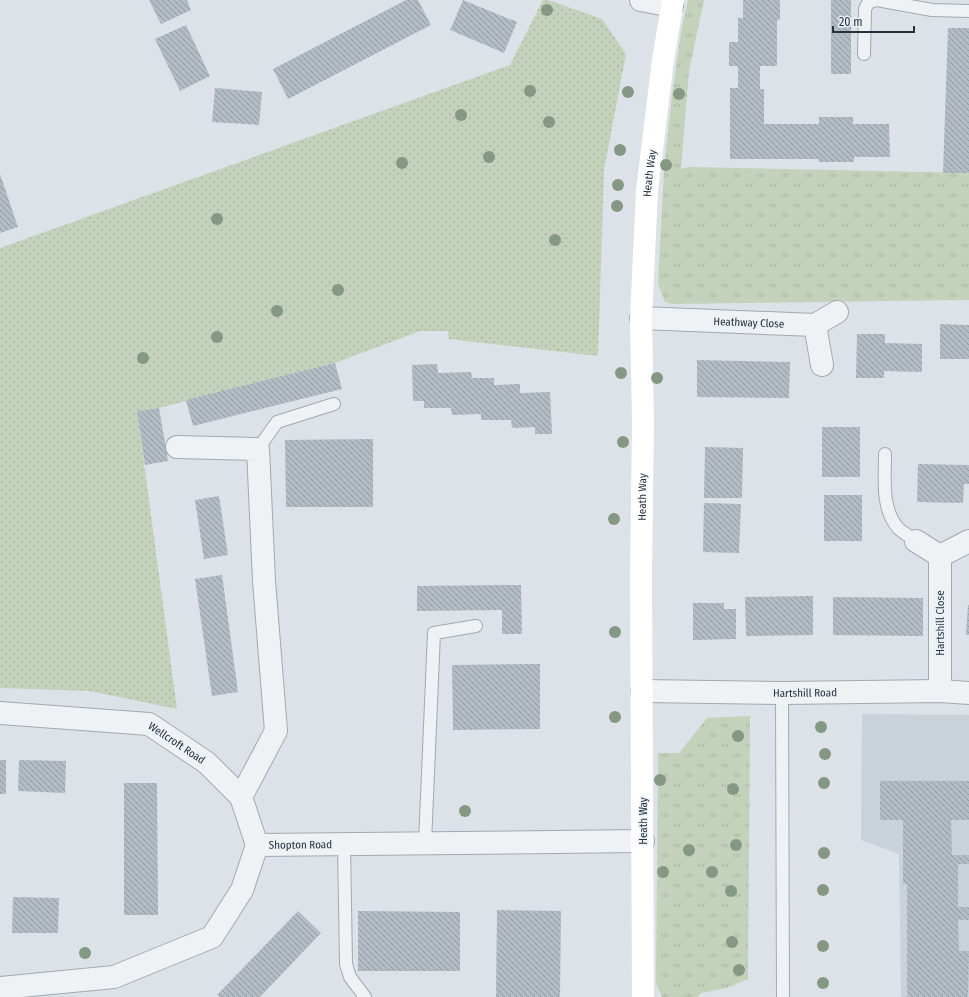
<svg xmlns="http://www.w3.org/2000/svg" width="969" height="997" font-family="'Fira Sans Condensed',sans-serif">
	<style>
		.built { fill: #c9d1d9 }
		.grass { fill: url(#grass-tufts) }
		.park { fill: url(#park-dots) }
		.building { fill: url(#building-back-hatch) }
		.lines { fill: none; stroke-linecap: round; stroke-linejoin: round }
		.lane-casing { stroke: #a1a9b1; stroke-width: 14 }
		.street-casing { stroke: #a1a9b1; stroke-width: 24 }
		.lane { stroke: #eff2f5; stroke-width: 12 }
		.street { stroke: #eff2f5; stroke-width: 22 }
		.secondary { stroke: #fff; stroke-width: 22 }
		.tree { fill: #859883 }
		.labels { text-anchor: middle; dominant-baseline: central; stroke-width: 3; stroke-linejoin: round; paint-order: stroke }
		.street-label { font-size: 11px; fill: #24313f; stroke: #ebf0f5 }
	</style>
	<defs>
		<pattern id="grass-tufts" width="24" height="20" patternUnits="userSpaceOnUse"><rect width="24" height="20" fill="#c4d2bc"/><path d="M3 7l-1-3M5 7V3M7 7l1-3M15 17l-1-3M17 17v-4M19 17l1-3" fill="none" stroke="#a8b5a3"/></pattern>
		<pattern id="park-dots" width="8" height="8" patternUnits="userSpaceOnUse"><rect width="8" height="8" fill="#c4d2bc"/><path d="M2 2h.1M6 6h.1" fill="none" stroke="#a8b5a3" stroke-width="1.8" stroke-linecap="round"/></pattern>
		<pattern id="building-back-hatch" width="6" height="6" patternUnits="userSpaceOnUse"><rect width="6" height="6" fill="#b3bcc4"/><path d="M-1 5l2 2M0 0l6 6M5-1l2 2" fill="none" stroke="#9199a1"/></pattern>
	</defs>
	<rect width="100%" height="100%" fill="#dce2e7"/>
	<path class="built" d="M862,714L969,715V997H901L899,854L861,840Z"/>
	<path class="grass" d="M688,0H704L689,71L681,169L688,167L969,173V300L673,304L665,302L658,284L664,169L672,95L682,26Z
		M750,716L748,979L727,988L701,993L697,997H662L656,983L658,753H679L707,718Z"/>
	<path class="park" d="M543,0H548L602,19L626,54L604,170L598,356L449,339L448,331H420L335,363L159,408L137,411L177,709L90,691L0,688V248L510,65Z"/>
	<path class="building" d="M149,0H187L191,10L161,24Z
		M406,0H418L431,25L288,99L273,69Z
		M463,0L517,22L504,53L450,30Z
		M743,0H780V20H777V66H760V89H764V124H819V117H853V124H889L890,157H854V162H819V159H730V88H738V66H729V42H738V18H743Z
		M831,0H851V74H831Z
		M186,25L210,76L180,91L155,39Z
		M948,28H969V173H943Z
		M215,88L262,92L259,125L212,122Z
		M0,174L18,227L0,233Z
		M940,324L969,325V359H940Z
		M857,334H885V343L922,344V372L884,371V378H856Z
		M697,360L790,362L789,398L697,397Z
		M335,363L342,389L193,426L186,400Z
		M437,364L438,373L471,372L472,378H494V385L520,384V393L550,392L552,434H535V427L512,428L511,420H481V414L452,415L451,408H424V401H413L412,365Z
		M159,408L168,461L145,465L137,411Z
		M822,427H860V477H822Z
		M373,439V507H286L285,440Z
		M705,447L743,448L742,498H704Z
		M918,464L969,465V484H964L963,503L917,502Z
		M824,495H862V541H824Z
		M219,496L228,555L204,559L195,500Z
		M704,503L741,504L739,553L703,552Z
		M222,575L238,692L212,696L195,579Z
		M521,585L522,634H502V610L417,611V586Z
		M813,596V635L746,636L745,597Z
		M833,597L923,598V636L833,635Z
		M693,603H724V609H736V639L693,640Z
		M968,605H969V635H966Z
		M540,664V729L453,730L452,665Z
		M0,760H6V794H0Z
		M19,760L66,761L65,793L18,791Z
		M880,781H969V820H951L952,855H969V864H958V907H969V920H958L959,951H969L968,997H907V884H903V820H880Z
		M124,783H157L158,915H124Z
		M13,897L59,898L58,933H12Z
		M497,910L561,911L560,997H496Z
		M298,911L321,933L260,997H219L217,995Z
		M358,911L460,912V971H358Z"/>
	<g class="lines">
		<defs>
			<path id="lane" d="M877,0L932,10L969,11
				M864,54L865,9L868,3L876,0
				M258,449L277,422L334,404
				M885,454C885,479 881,508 898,528C903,533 911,537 916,541
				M782,693L783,997
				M425,843L434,633L476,626
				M344,844L346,964L350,977L365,997"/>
			<g id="street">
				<path d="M641,0L672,6"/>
				<path id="s1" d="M641,318L815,325L822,365"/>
				<path d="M815,325L837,312"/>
				<path d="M177,447L258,449L264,581L276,731L241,797"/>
				<path d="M916,541L940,556L969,541"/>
				<path d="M940,556V691"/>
				<path id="s2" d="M642,691L782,693L940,691L969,693"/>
				<path id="s3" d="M0,713L149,724L207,763L241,797L257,845"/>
				<path id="s4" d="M0,988L114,977L212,937L242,890L257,845L643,841"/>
			</g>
		</defs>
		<use href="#lane" class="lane-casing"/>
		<use href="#street" class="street-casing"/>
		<use href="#lane" class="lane"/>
		<use href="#street" class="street"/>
		<path class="secondary" id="s5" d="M643,997L641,576L643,421L641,318L647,191L663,60L673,0"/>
	</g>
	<g class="tree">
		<circle cx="547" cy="10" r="6"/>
		<circle cx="530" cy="91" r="6"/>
		<circle cx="628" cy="92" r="6"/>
		<circle cx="679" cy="94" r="6"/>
		<circle cx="461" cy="115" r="6"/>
		<circle cx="549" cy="122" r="6"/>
		<circle cx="620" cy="150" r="6"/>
		<circle cx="489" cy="157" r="6"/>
		<circle cx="402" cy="163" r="6"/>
		<circle cx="666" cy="165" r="6"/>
		<circle cx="618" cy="185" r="6"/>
		<circle cx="617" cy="206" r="6"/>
		<circle cx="217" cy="219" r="6"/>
		<circle cx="555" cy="240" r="6"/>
		<circle cx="338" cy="290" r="6"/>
		<circle cx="277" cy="311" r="6"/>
		<circle cx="217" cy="337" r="6"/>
		<circle cx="143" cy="358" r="6"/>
		<circle cx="621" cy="373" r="6"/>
		<circle cx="657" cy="378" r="6"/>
		<circle cx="623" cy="442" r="6"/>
		<circle cx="614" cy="519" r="6"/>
		<circle cx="615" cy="632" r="6"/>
		<circle cx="615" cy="717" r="6"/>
		<circle cx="821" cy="727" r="6"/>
		<circle cx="738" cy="736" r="6"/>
		<circle cx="825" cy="754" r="6"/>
		<circle cx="660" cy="780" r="6"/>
		<circle cx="824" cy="783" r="6"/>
		<circle cx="733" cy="789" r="6"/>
		<circle cx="465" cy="811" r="6"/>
		<circle cx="736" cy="845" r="6"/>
		<circle cx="689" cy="850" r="6"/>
		<circle cx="824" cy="853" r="6"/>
		<circle cx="663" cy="872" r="6"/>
		<circle cx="712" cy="872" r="6"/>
		<circle cx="823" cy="890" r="6"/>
		<circle cx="731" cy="891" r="6"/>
		<circle cx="732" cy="942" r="6"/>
		<circle cx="823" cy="946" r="6"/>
		<circle cx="85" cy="953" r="6"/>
		<circle cx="739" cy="970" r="6"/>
		<circle cx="823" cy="983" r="6"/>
	</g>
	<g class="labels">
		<g class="street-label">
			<text stroke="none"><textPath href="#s5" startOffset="824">Heath Way</textPath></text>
			<text stroke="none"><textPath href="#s1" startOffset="108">Heathway Close</textPath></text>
			<text stroke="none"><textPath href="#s5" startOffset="500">Heath Way</textPath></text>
			<text transform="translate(940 623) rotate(-90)">Hartshill Close</text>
			<text stroke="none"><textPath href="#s2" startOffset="163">Hartshill Road</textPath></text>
			<text stroke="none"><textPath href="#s3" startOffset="183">Wellcroft Road</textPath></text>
			<text transform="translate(643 821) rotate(-90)">Heath Way</text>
			<text stroke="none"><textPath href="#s4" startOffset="367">Shopton Road</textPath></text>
		</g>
	</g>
	<path d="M833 26v6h81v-6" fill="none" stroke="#24313f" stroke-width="2"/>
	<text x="839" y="26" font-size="12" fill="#24313f" stroke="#ebf0f5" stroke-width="3" paint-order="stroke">20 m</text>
</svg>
